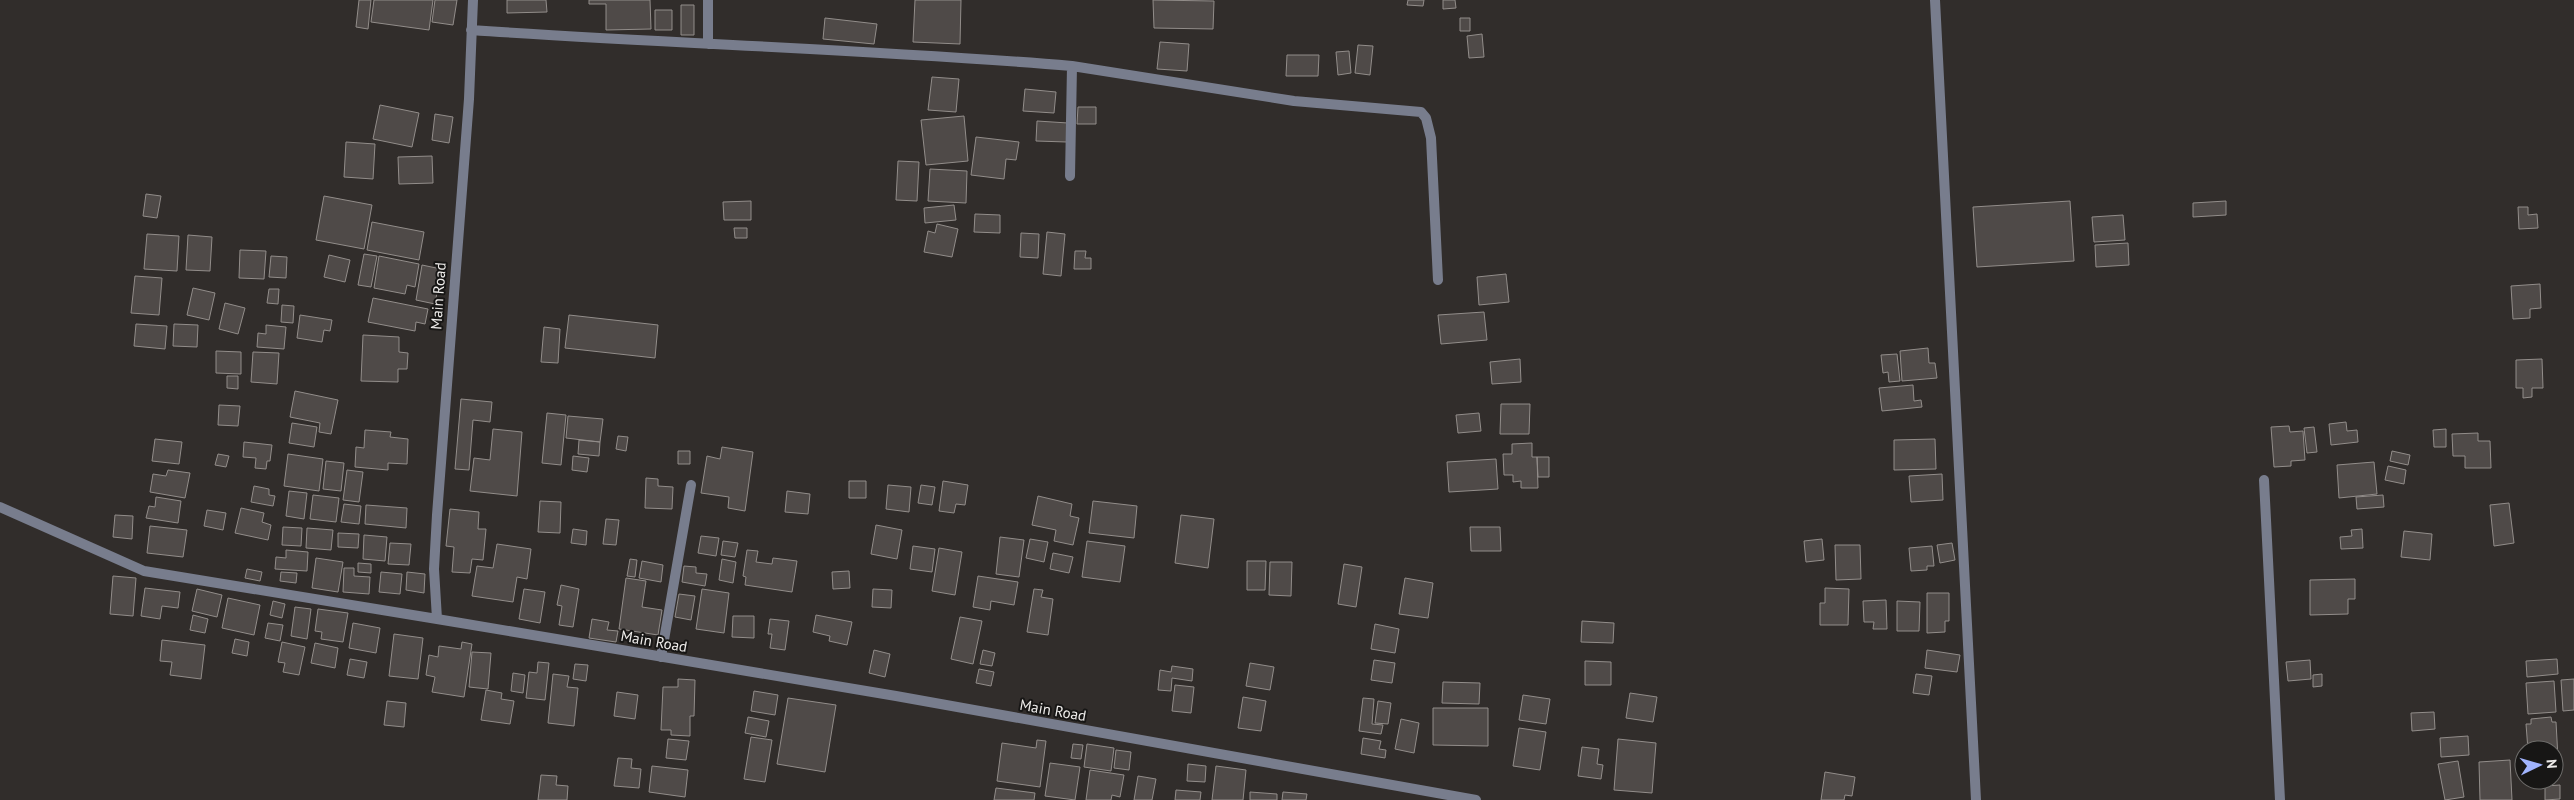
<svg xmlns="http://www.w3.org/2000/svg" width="2574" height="800" font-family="'PT Sans',sans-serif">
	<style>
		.building { fill: #4f4a48; stroke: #928d8a }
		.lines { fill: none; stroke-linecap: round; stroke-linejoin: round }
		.minor { stroke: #787d8d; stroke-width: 10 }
		.labels { text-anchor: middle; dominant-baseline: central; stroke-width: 4; stroke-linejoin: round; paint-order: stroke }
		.street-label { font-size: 15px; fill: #eeecea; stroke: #171615 }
	</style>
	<rect width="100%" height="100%" fill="#312d2b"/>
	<path class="building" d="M359,0H371L368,29L356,27Z
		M374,0H433L429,30L371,22Z
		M435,0H457L453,25L432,22Z
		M507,0H546L547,12L507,13Z
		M589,0H650L651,29L606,30V4H589Z
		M915,0H961L960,44L913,42Z
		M1153,0L1214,1L1213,29L1154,28Z
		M1408,0H1424L1423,6L1407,5Z
		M1443,0H1455L1456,8L1443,9Z
		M681,5H694V35H681Z
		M655,10H672V30H655Z
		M825,18L877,24L874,44L823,39Z
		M1460,18H1470V31H1460Z
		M1482,34L1484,57L1469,58L1467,36Z
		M1160,42L1189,44L1187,71L1157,69Z
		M1358,45L1373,46L1370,75L1355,73Z
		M1349,51L1351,73L1338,75L1336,52Z
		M1287,55H1319L1318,76H1286Z
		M932,77L959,79L956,112L928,110Z
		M1025,89L1056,92L1054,113L1023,111Z
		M380,105L419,113L412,147L373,139Z
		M1078,107H1096V124H1077Z
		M435,114L453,117L449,143L432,140Z
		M964,116L968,161L926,165L921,120Z
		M1037,121L1068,123L1067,142L1036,141Z
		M976,137L1019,142L1016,160L1006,159L1004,179L971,175Z
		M346,142L375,144L373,179L344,177Z
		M432,156L433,183L399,184L398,157Z
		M898,161L919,162L917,201L896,200Z
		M930,169L967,171L966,203L928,201Z
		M146,194L161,196L157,218L143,216Z
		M324,196L372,205L364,249L316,240Z
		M751,201V220H724L723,202Z
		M2070,201L2074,261L1977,267L1973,207Z
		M2226,201V215L2193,217V203Z
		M954,205L956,220L925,223L924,208Z
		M2518,207H2528V215L2537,214L2538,228L2519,229Z
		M975,214L1000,215V233L974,232Z
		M2123,215L2125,240L2094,242L2092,217Z
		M372,222L424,232L419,260L367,250Z
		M937,224L958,229L952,257L924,252L928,231L935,233Z
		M734,228H747V238H735Z
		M1047,232L1065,234L1061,276L1043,274Z
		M1021,233L1039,234L1038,258L1020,257Z
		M147,234L179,236L177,271L144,269Z
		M188,235L212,237L210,271L186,270Z
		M2128,243L2129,265L2096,267L2095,245Z
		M240,250L266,251L264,279L239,278Z
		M1075,251H1086L1085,258H1091V269H1074Z
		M364,254L377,256L371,287L358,285Z
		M329,255L350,260L345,282L324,277Z
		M271,256L287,257L286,278L269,277Z
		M379,256L419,264L415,287L407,285L405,294L374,288Z
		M422,265L441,269L435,304L416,300Z
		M1506,274L1509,302L1479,305L1477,277Z
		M135,276L162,278L159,315L131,313Z
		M2540,284L2541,308L2530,309V318L2513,319L2511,286Z
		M193,288L215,293L209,320L187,315Z
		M269,289H279L278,304L267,303Z
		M373,298L428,309L425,324L416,322L415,331L368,322Z
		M225,303L245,308L238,334L219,329Z
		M282,305L294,306L293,323L281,322Z
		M1484,312L1487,340L1441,344L1438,315Z
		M300,315L332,320L330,331L324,330L322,342L297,338Z
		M569,315L658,325L655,358L565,348Z
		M136,324L167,326L165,349L134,346Z
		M174,324L198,325L197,347L173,346Z
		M266,325L286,327L284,349L257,347L258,333L266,334Z
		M544,327L560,329L558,363L541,362Z
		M363,335L399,337V352L408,353L407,369H398V382L361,381Z
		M1928,348L1929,363H1935L1937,378L1902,381L1900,351Z
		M216,351L241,352V374L216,373Z
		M253,352L279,353L277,384L251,382Z
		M1897,354L1900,381L1889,382L1888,372L1883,373L1881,355Z
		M1520,359L1521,382L1492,384L1490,362Z
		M2542,359L2543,388H2532V397L2523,398V388H2516V360Z
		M227,376H238V389L227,388Z
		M1913,385L1914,401L1921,400L1922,407L1882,411L1879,388Z
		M295,391L338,400L331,434L319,432L320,423L290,417Z
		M461,399L492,402L490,422L473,420L469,470L455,469Z
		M1501,404H1530L1529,434H1500Z
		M219,405L240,406L238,426L218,425Z
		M547,413L566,415L561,465L542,463Z
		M1479,413L1481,431L1458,433L1456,415Z
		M568,416L603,419L600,442L566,438Z
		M2346,422L2347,431L2357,430L2358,442L2331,445L2329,424Z
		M292,423L317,427L314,447L289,443Z
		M2289,426L2290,432L2303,431L2305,460L2291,461V466L2274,467L2271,427Z
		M2314,427L2317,452L2307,453L2304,428Z
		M493,429L522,432L517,496L470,491L474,458L490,460Z
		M2446,429V447H2434L2433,430Z
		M365,430L391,432L390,437L408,439L407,464L388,463V470L355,467L356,447L364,448Z
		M2478,433V441H2490L2491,468H2465V456H2453L2452,434Z
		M618,436L628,437L626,451L616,449Z
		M155,439L182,442L179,464L152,461Z
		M1935,439L1936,469L1894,470V440Z
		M579,440L600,442L599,456L578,454Z
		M244,442L272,445L270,461H267L266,469L255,468L256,458L243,457Z
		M1532,443V457H1537L1538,488H1521V481L1513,482V475H1504L1503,454H1512V444Z
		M722,447L753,452L745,511L728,508L729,497L701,493L707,456L720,459Z
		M678,451H690V464H678Z
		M2392,451L2410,455L2408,465L2390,461Z
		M218,454L229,456L226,467L215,465Z
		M288,454L323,459L319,491L284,486Z
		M573,456L589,458L587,472L572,470Z
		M1537,457H1549V477H1538Z
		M1496,459L1498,489L1449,492L1447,462Z
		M326,461L344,463L341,491L323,489Z
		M2374,462L2377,494L2339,498L2337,465Z
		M2388,466L2406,470L2404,484L2385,480Z
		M168,470L190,473L185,498L150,492L153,474L166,476Z
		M347,470L363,472L359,502L343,500Z
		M1942,474L1943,500L1911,502L1909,476Z
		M646,478L658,479V486L673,487L672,509L645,508Z
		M849,481H866V498H849Z
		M943,481L968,485L965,505L956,504L954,513L939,511Z
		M888,485L911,487L909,512L886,509Z
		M921,485L935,487L932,505L918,503Z
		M254,486L269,489V495L275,496L273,506L251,502Z
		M289,491L307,493L304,519L286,516Z
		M787,491L810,494L808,514L785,512Z
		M313,495L339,498L336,522L310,519Z
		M2383,495L2384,507L2357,509L2356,497Z
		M1038,496L1072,504L1070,516L1079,518L1073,545L1054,541L1056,530L1032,525Z
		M156,497L181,501L178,523L146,518L149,506L155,507Z
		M540,501L561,502L560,533L538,532Z
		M1093,501L1137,506L1134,538L1089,533Z
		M2509,503L2514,543L2494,546L2490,505Z
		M344,504L361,506L359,524L341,522Z
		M366,505L407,508L406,528L365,524Z
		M241,508L264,513L262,522L271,525L268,540L235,533Z
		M450,509L479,512L478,529H486L483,560L472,559L470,573L452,572L454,547L446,546Z
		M207,510L226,513L223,530L204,526Z
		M115,515L133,516L132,539L113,537Z
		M1181,515L1214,519L1208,568L1175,563Z
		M606,519L619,520L616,545L603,544Z
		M876,525L902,530L897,559L871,554Z
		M150,526L187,530L183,557L147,553Z
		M283,527L302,528L301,546L282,545Z
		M1470,527H1500L1501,551H1471Z
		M307,528L333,530L331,550L306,548Z
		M573,529L587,531L586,545L571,543Z
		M2362,529L2363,548L2341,549L2340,537L2352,536L2351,530Z
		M2404,531L2432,534L2430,560L2401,557Z
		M338,533L359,534L358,548L338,547Z
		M364,535L387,537L385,561L363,559Z
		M701,536L719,538L716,556L698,553Z
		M1000,537L1024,540L1019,577L996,574Z
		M1030,539L1048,542L1044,562L1026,558Z
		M1822,539L1824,560L1806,562L1804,541Z
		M723,541L738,543L735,557L721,555Z
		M1087,541L1125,546L1120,582L1082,577Z
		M390,543L411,544L409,565L388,564Z
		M1952,543L1955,560L1940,563L1937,545Z
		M497,544L531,549L527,579L517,577L513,602L472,596L477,566L493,568Z
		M1835,545H1860L1861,579L1836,580Z
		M913,546L935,549L932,572L910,569Z
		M1932,546L1934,566H1927V570L1911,571L1909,548Z
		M939,548L962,552L955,595L932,591Z
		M286,550L308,552L307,571L275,569L276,557L286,558Z
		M747,550L758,551L756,562L772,564L773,558L797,561L792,592L745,585L746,577L743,576Z
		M1053,553L1073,557L1069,573L1050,569Z
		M316,558L343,562L338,592L312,588Z
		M630,559L637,560L635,577L627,576Z
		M722,559L736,562L733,583L719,580Z
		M642,561L663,565L661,582L639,578Z
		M1247,561H1266L1265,590H1247Z
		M1270,562H1292L1291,596L1269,595Z
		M358,563L371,564V573L358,572Z
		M1344,564L1362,567L1356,607L1338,604Z
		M684,566L696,567V573L707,574L705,586L682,582Z
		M344,568H354V576L370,577L369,594L343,592Z
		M247,569L262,572L260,581L245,578Z
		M849,571L850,588L833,589L832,572Z
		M281,572L297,573L296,583L280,581Z
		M381,572L402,574L400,594L379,592Z
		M407,572L425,574L424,593L406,590Z
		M113,576L136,578L133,616L110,614Z
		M978,576L1018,582L1014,605L991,601L990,610L973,607Z
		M626,578L646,581L642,607L662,610L658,635L619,629Z
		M1405,578L1433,583L1428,618L1399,614Z
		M2355,579V599H2348V614L2310,615V580Z
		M561,585L579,589L573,627L559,625L562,606L557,605Z
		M145,588L180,592L178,608L162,606L160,619L141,616Z
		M1825,588L1849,589L1848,625H1820V603H1825Z
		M197,589L222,595L217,617L192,611Z
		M524,589L545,592L540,623L519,619Z
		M702,589L729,593L724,633L696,629Z
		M873,589L892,590L891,608L872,607Z
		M1034,589L1043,590L1041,597L1053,599L1048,635L1027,632Z
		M1927,593H1949V621H1945V632L1927,633Z
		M679,594L695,596L691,620L675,617Z
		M228,598L260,605L254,635L222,628Z
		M1886,600L1887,629H1873L1874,622H1864L1863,601Z
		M273,601L285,604L282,618L270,615Z
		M1897,601L1920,602L1919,631H1897Z
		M295,607L311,609L307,639L291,636Z
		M318,609L348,613L343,642L321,639L322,632L315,631Z
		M193,615L208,619L205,633L190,630Z
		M816,615L852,622L847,645L829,641L830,636L813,632Z
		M733,616H754V638L732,637Z
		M960,617L982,621L973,664L951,659Z
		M592,619L609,622L607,630L618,631L616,642L589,638Z
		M770,619L789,621L785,650L770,648L772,634H768Z
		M1582,621L1614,623L1613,643L1581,642Z
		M268,623L283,625L280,641L265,638Z
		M353,623L380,628L376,653L349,648Z
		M1375,624L1399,629L1395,653L1371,649Z
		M394,634L423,638L418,679L389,676Z
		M235,639L249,642L247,656L232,653Z
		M162,640L205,645L201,679L170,675L172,662L160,661Z
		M282,642L305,647L299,675L283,672L285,663L278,662Z
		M462,642L472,644L464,697L432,692L435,677L426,675L429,655L438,657L439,646L461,649Z
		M315,643L338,648L335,668L311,663Z
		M874,650L890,654L885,677L869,673Z
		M983,650L995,653L992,666L980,664Z
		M1927,650L1960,655L1957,672L1925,668Z
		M472,652L491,653L488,689L469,687Z
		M350,659L367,662L364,678L347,675Z
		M2557,659L2558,674L2527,677L2526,661Z
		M1374,660L1395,663L1392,683L1371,680Z
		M2310,660L2311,679L2288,681L2286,662Z
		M1585,661L1611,662V685H1585Z
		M538,662L549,663L545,700L526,698L529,672L537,673Z
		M1250,663L1274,667L1270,690L1246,686Z
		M575,664L588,665L586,681L573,679Z
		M1172,666L1193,669L1192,681L1172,678L1171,691L1158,690L1160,670L1171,672Z
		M979,669L994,672L991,686L976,683Z
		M513,673L525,675L523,693L511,691Z
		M553,674L569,676L567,687L578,688L574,726L548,723Z
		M1916,674L1932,676L1929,695L1913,693Z
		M2322,674V686L2313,687V675Z
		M678,679L695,680L694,716H690V736L671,735V730H661L663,687H678Z
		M2574,679V710L2563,711L2561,680Z
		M2554,681L2556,712L2528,714L2526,683Z
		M1443,682L1480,683L1479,704L1442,703Z
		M1175,685L1194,687L1191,713L1172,711Z
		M486,690L502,693L501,699L514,701L510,724L481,720Z
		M754,691L778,695L775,715L751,711Z
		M617,692L638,695L635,719L614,716Z
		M1630,693L1657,697L1653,722L1626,718Z
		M1523,695L1550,699L1546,724L1519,720Z
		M1243,697L1266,701L1261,731L1238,728Z
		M788,698L836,705L825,772L777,764Z
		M1363,698L1374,699L1372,724L1383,725L1381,734L1359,731Z
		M387,701L406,703L404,727L384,725Z
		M1378,701L1391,703L1388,724L1375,723Z
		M1433,708H1488V746L1433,745Z
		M2434,712L2435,729L2412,731L2411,713Z
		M748,717L769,721L766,737L745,733Z
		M2551,717L2552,722H2556L2558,758H2554V750H2528L2526,724H2531V719Z
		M1401,719L1419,723L1414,753L1395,749Z
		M1519,728L1546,732L1540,770L1513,766Z
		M2468,736L2469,755L2441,757L2440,738Z
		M751,737L772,740L765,782L744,779Z
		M1363,738L1381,741L1379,749L1386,750L1385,758L1361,754Z
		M668,739L689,741L686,760L666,758Z
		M1618,739L1656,743L1652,793L1614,790Z
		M1037,740L1046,741L1040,787L997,781L1002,743L1036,748Z
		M1073,744L1083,745L1081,759L1071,758Z
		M1087,744L1114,748L1111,771L1084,767Z
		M1582,747L1599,749L1597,764L1603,765L1601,779L1578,776Z
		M1116,750L1131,752L1129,770L1114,768Z
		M618,758L632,759L631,768L641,769L639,788L614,786Z
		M2510,760L2512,800H2480L2479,762Z
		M2458,761L2464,797L2445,800L2438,764Z
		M1050,763L1080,767L1075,800L1045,796Z
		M1188,764L1206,766L1205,782L1187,781Z
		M652,766L688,770L685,797L649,792Z
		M1216,766L1246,770L1243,800H1212Z
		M1090,770L1124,775L1120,797L1112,795L1111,800H1086Z
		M1825,772L1855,777L1852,796L1845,795L1844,800H1821Z
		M541,775L557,776L556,785L568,786L567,800H538Z
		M1138,776L1156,779L1152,800H1134Z
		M2560,785V799L2545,800V786Z
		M996,788L1035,793L1034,800H994Z
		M1176,790L1201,792L1200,800H1175Z
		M1250,792L1277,794V800H1250Z
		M1283,792L1307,794L1306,800H1282Z"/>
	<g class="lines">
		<path class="minor" d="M473,0L469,99L437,515L434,569L437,619L896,696L1476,800
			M708,0V44
			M1935,0L1976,800
			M471,30C672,44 872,49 1072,66L1070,176
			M1072,66L1294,101L1421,112L1426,118L1431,138L1438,280
			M2264,480L2280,800
			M0,507L144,571L437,619
			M661,657L691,485"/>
	</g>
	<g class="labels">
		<g class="street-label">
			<text transform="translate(438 296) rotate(-86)">Main Road</text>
			<text transform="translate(654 641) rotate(10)">Main Road</text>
			<text transform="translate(1053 710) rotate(10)">Main Road</text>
		</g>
	</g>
	<g transform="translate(2539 765) rotate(85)"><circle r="24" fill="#171615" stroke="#6d6c6a"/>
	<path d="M0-4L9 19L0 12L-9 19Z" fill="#a0b3fd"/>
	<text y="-8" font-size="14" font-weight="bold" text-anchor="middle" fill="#eeecea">N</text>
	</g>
</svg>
